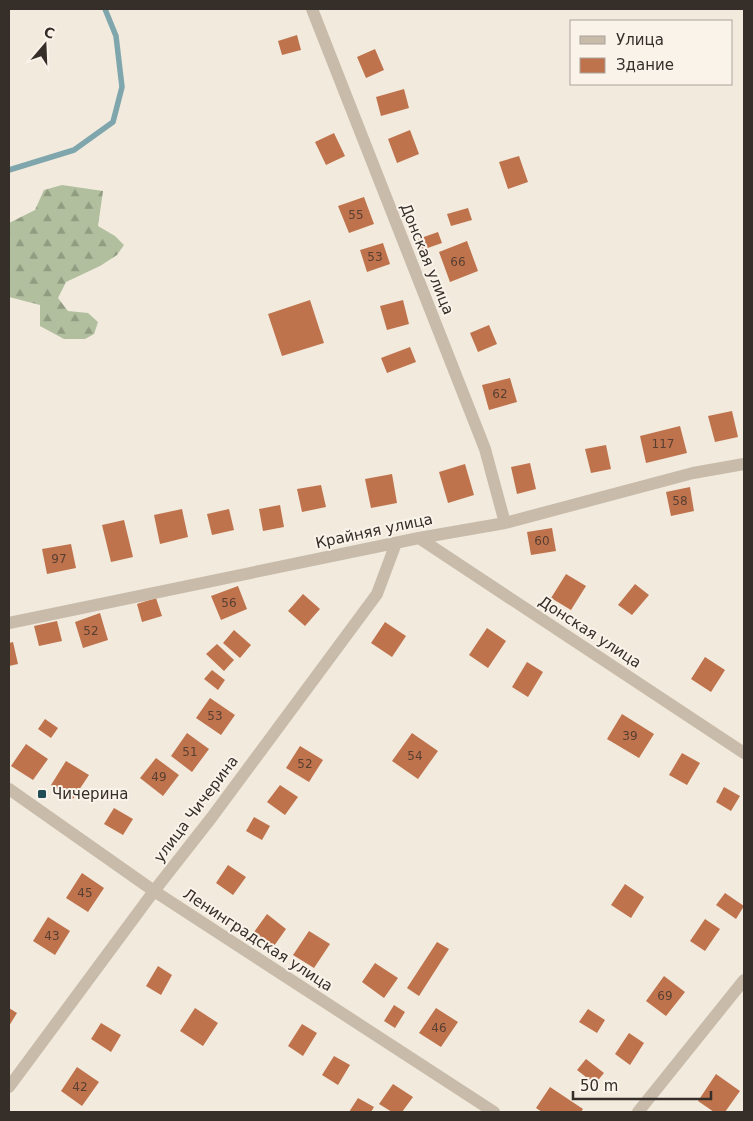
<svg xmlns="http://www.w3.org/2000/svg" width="753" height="1121" font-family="'DejaVu Sans',sans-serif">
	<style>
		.forest { fill: url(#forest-firs) }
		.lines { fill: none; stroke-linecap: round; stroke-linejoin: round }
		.stream { stroke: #7ea6ac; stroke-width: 5.5 }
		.building { fill: #bf734d }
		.minor { stroke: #c8bbaa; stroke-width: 12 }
		.poi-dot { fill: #214d55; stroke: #f9f3ea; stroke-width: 2 }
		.labels { text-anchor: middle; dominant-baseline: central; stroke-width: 4; stroke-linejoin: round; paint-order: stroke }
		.number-label { font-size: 12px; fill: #583f32 }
		.street-label { font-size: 15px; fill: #362e29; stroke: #f9f3ea }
		.poi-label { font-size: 15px; fill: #362e29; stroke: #f9f3ea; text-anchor: start }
	</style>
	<defs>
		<pattern id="forest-firs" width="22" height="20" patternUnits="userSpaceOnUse" patternTransform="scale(1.25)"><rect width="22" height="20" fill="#b1bf9e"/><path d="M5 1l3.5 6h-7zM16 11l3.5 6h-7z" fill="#919c81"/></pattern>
	</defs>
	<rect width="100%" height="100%" fill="#f1eadd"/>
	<path class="forest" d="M62,185L103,191L98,226L115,236L124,245L117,255L100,266L66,282L58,298L68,311L88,313L98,322L94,334L85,339H64L40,326V305L9,297V223L35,210L44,190Z"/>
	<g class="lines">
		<path class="stream" d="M9,170L74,150L113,122L122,87L116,36L105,9"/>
	</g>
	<path class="building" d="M297,35L301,50L282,55L278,41Z
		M375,49L384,70L366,78L357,57Z
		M404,89L409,108L381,116L376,97Z
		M410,130L419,154L397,163L388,139Z
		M334,133L345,156L326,165L315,142Z
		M519,156L528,182L508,189L499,162Z
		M364,197L374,224L349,233L338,206Z
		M468,208L472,220L451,226L447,214Z
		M438,232L442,243L422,250L418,239Z
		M467,241L478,271L450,282L439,252Z
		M383,243L390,264L367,272L360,250Z
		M310,300L324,343L282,356L268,314Z
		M403,300L409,324L387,330L380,306Z
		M489,325L497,344L478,352L470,333Z
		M410,347L416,362L387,373L381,358Z
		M510,378L517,402L489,410L482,385Z
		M732,411L738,437L715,442L708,416Z
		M680,426L687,453L646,463L640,436Z
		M606,445L611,469L591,473L585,449Z
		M530,463L536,489L517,494L511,467Z
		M465,464L474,495L448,503L439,472Z
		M392,474L397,503L371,508L365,479Z
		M321,485L326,507L302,512L297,489Z
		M690,487L694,511L671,516L666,492Z
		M280,505L284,527L263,531L259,509Z
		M182,509L188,537L160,544L154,515Z
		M229,509L234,530L212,535L207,514Z
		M124,520L133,557L111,562L102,525Z
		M552,528L556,551L531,555L527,532Z
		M71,544L76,568L47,574L42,549Z
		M566,574L586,586L571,610L551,598Z
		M635,584L649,595L632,615L618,605Z
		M238,586L247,609L221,620L211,596Z
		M303,594L320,609L305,626L288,611Z
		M156,598L162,616L142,622L137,604Z
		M100,613L108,640L83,648L75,622Z
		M57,621L62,641L39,646L34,626Z
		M385,622L406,636L392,657L371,643Z
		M487,628L506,641L488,668L469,655Z
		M234,630L251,645L240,658L223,643Z
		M13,642L18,664L9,666V643Z
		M217,644L234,660L224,671L206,654Z
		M705,657L725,670L711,692L691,679Z
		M527,662L543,672L528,697L512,687Z
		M212,670L225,680L218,690L204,679Z
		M210,698L235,715L221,735L196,718Z
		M622,714L654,734L639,758L607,739Z
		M45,719L58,728L51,738L38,729Z
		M187,733L209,749L192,772L171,756Z
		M412,733L438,751L418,779L392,761Z
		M26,744L48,759L33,780L11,766Z
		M300,746L323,760L309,782L286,768Z
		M682,753L700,763L687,785L669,775Z
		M156,758L179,775L163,796L140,778Z
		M66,761L89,775L73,799L51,785Z
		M280,785L298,797L285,815L267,802Z
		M724,787L740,796L731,811L716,802Z
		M114,808L133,819L123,835L104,824Z
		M254,817L270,826L262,840L246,831Z
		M228,865L246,877L233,895L216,883Z
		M82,873L104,888L88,912L66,898Z
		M625,884L644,897L631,918L611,905Z
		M725,893L744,906L736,919L716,905Z
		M267,914L286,929L274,946L254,932Z
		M48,917L70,931L55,955L33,941Z
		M705,919L720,929L705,951L690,941Z
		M309,931L330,944L314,968L293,955Z
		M437,942L449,949L419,996L407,988Z
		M375,963L398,978L384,998L362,982Z
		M158,966L172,975L161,995L146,986Z
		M664,976L685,992L666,1016L646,1001Z
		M394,1005L405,1012L395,1028L384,1021Z
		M9,1008L17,1013L9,1026Z
		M195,1008L218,1023L203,1046L180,1031Z
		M436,1008L458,1022L441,1047L419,1033Z
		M588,1009L605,1020L597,1033L579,1022Z
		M101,1023L121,1035L111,1052L91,1039Z
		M302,1024L317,1033L303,1056L288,1046Z
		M629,1033L644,1043L630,1065L615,1054Z
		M334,1056L350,1065L338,1085L322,1075Z
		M586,1059L604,1073L595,1084L577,1070Z
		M77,1067L99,1082L82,1106L61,1091Z
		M716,1074L740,1091L725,1112H714L698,1101Z
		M393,1084L413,1097L402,1112H392L379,1104Z
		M550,1087L583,1109L581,1112H542L536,1108Z
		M358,1098L374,1107L371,1112H349Z"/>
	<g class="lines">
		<path class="minor" d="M312,9L485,449L505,523
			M419,538L744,753
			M9,623L419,538L505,523L693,473L744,464
			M9,789L154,891L494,1112
			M9,1087L154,891L212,817L377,594L396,543
			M638,1112L744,980"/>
	</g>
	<rect class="poi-dot" x="37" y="789" width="10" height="10" rx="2.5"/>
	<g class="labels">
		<g class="number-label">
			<text x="356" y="215">55</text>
			<text x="375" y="257">53</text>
			<text x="458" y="262">66</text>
			<text x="500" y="394">62</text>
			<text x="663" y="444">117</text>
			<text x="680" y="501">58</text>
			<text x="542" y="541">60</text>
			<text x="59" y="559">97</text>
			<text x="229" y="603">56</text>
			<text x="91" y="631">52</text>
			<text x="215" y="716">53</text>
			<text x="630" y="736">39</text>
			<text x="190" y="752">51</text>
			<text x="415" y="756">54</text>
			<text x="305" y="764">52</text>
			<text x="159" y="777">49</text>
			<text x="85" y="893">45</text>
			<text x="52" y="936">43</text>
			<text x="665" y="996">69</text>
			<text x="439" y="1028">46</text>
			<text x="80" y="1087">42</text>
		</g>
		<g class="street-label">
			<text transform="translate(427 259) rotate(68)">Донская улица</text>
			<text transform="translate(374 531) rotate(-12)">Крайняя улица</text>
			<text transform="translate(590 632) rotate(33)">Донская улица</text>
			<text transform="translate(196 809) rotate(-53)">улица Чичерина</text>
			<text transform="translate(258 940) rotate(33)">Ленинградская улица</text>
		</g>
		<g class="poi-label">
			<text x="52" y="794">Чичерина</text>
		</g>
	</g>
	<rect width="753" height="1121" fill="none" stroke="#362e29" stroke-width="20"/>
	<rect x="570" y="20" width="162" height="65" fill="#f9f3ea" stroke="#aba49d"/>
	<rect x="580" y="36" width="25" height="8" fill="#c8bbaa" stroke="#aba49d"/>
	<text x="616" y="45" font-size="15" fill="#362e29">Улица</text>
	<rect x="580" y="58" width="25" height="15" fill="#bf734d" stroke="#aba49d"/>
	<text x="616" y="70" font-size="15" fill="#362e29">Здание</text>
	<g transform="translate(45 45) rotate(19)" stroke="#f9f3ea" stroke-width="4" paint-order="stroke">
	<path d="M0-4L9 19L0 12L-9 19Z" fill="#362e29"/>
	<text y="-8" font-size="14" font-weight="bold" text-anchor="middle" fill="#362e29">С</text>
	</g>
	<path d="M573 1091v8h138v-8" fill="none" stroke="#362e29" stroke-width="2.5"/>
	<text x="580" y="1091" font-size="15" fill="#362e29" stroke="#f9f3ea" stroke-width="4" paint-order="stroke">50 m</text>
</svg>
